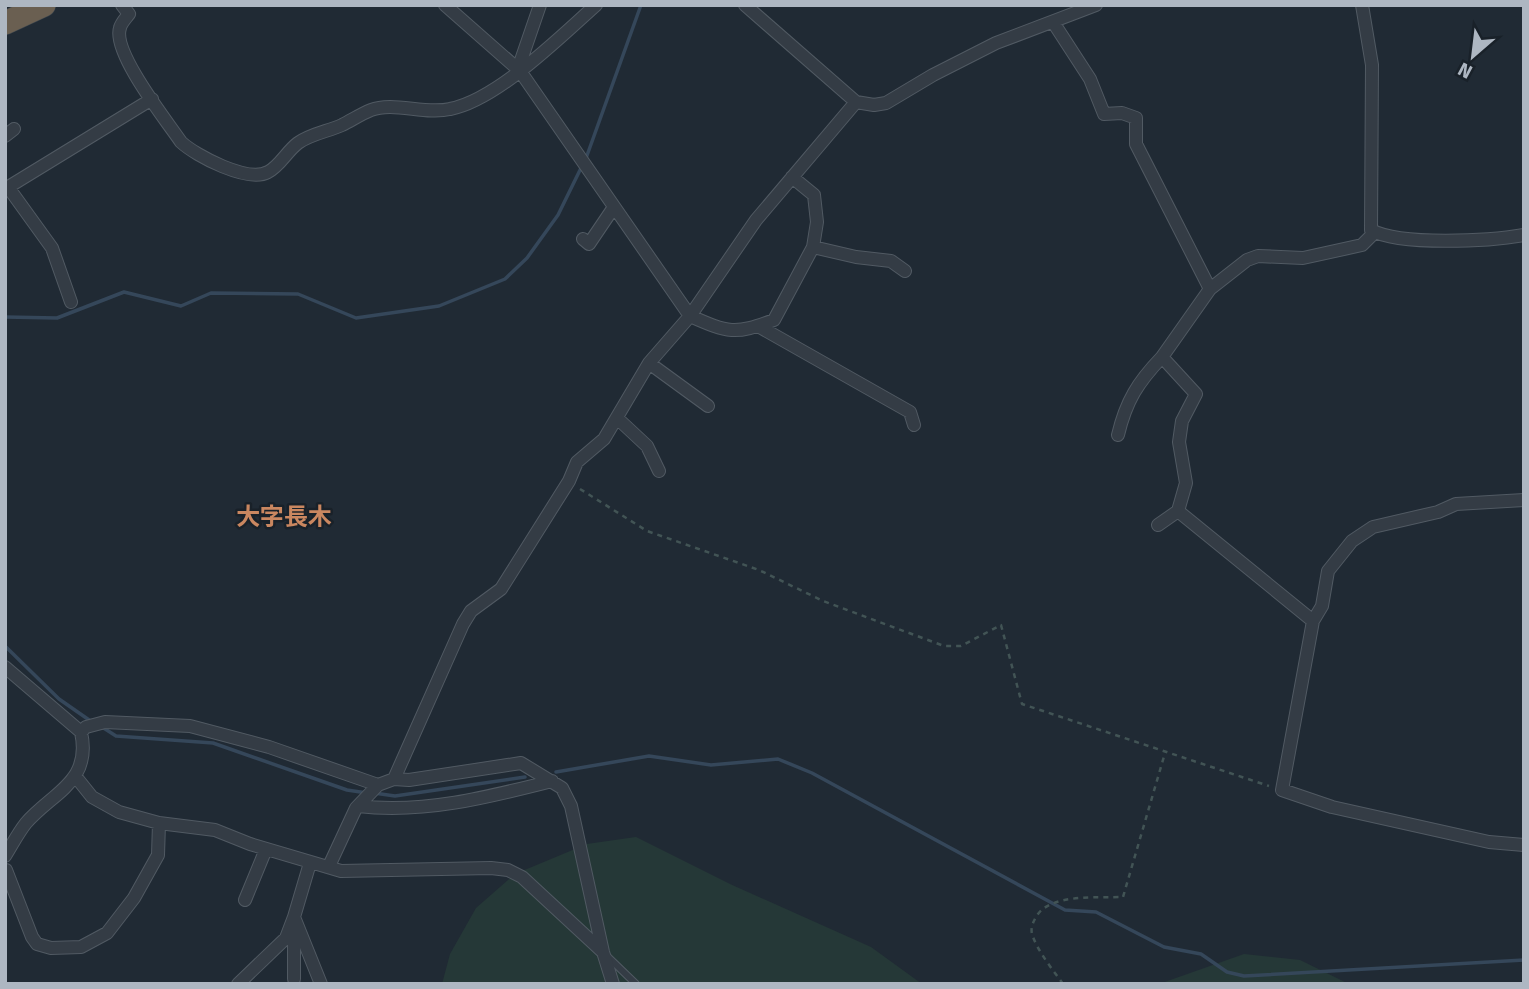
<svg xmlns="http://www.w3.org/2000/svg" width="1529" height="989" font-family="'Fira Sans','Noto Sans JP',sans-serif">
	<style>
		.green { fill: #253837 }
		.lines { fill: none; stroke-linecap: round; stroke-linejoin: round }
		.stream { stroke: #35475a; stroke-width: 3.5 }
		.lane-casing { stroke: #515a63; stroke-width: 8 }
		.street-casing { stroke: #515a63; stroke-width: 14 }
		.highway-casing { stroke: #3e474f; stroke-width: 24 }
		.path { stroke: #425455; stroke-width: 2.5; stroke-dasharray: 5 5; stroke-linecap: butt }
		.lane { stroke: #343c45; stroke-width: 6 }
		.street { stroke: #343c45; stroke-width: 12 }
		.highway { stroke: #6a5f51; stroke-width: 23 }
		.labels { text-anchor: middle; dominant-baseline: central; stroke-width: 5; stroke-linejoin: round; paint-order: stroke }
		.quarter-label { font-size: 24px; font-weight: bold; fill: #ca8760; stroke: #192129 }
	</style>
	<rect width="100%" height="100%" fill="#202a34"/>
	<path class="green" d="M636,837L730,884L871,947L922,984H442L450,954L476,908L515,874L587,844Z
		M1244,954L1300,960L1349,984H1159Z"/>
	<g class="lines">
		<path class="stream" d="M585,161L641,5
			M5,317L57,318L124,292L181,306L211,293L298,294L356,318L439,306L505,279L527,258L558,215L581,168
			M5,646L59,699L92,722
			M102,727L116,736L213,743L347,790L367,793
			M556,772L649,756L711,765L778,759L812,773L1065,910L1096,912L1164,947L1201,954L1227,972L1244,976L1524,960
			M374,793L395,796L525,777"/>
		<defs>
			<path id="lane" d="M607,956L636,984"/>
			<path id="street" d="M122,5L129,14C126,18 121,23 120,28C112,52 166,120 181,142C196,156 248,183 268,172C280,166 287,151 298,143C310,134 329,131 342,125C352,120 361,114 371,110C393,101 425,115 450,109C497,100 560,37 596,5
				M445,5L520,71L690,316C729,333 734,335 774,320L813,247L817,222L814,195L792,177
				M745,5L856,102L874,105L886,103L933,75L996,43L1096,5
				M1362,5L1372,65L1371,230C1400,246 1490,241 1524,235
				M1053,22L1090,79L1104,114L1122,113L1136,118V144L1210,289L1247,260L1258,256L1303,258L1362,245L1375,232
				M518,69L540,5
				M5,136L14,129
				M8,187L52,248L71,302
				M5,189L152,99
				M583,239L589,244L614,207
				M813,247L856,257L891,261L905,271
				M758,326L910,412L914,425
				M649,363L708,406
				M617,418L647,446L659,471
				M1118,435C1126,401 1138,382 1162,357
				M1178,511L1313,621L1282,790L1332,807L1489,842L1524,845
				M1158,525L1178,511L1186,483L1179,442L1182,421L1196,394L1162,357L1210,289
				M1313,621L1322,606L1328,571L1352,541L1373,527L1438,512L1456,504L1524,500
				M5,667L81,732C92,782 53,792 26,823C18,833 12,845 5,856
				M81,732L86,727L105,722L190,726L269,747L378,785
				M76,777L92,797L119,812L159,823L215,830L250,844L341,871L491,868L508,870L522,877L603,952
				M394,779L409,780L521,763L562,788L571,806L603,952L613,984
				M358,806C423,814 489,797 552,781
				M310,863L294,917L321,984
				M329,866L356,808L378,785L394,779L463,624L471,611L501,589L569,481L577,462L604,439L649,363L690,316L756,220L856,102
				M6,870L32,937L37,944L51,948L81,947L107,933L134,898L158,855L159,823
				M245,900L266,849
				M294,979V924
				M238,984L286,938L294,917"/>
			<path id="highway" d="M5,23L44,5"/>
		</defs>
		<use href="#lane" class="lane-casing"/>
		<use href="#street" class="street-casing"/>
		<use href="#highway" class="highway-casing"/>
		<path class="path" d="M580,489L647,531L759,570L823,601L944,646H961L1001,625L1022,704L1269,786
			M1063,984C1053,970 1039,953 1033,937C1030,930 1032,924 1036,917C1049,893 1099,898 1123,897L1165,753"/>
		<use href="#lane" class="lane"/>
		<use href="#street" class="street"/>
		<use href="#highway" class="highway"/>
	</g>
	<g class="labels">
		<g class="quarter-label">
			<text x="284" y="517">大字長木</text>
		</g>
	</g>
	<rect width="1529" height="989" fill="none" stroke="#aeb7c2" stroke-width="14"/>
	<g transform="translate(1473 56) rotate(208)" stroke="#192129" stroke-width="5" paint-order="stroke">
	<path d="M0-5L12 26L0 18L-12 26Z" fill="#aeb7c2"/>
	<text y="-10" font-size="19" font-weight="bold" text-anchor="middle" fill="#aeb7c2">N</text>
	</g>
</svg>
